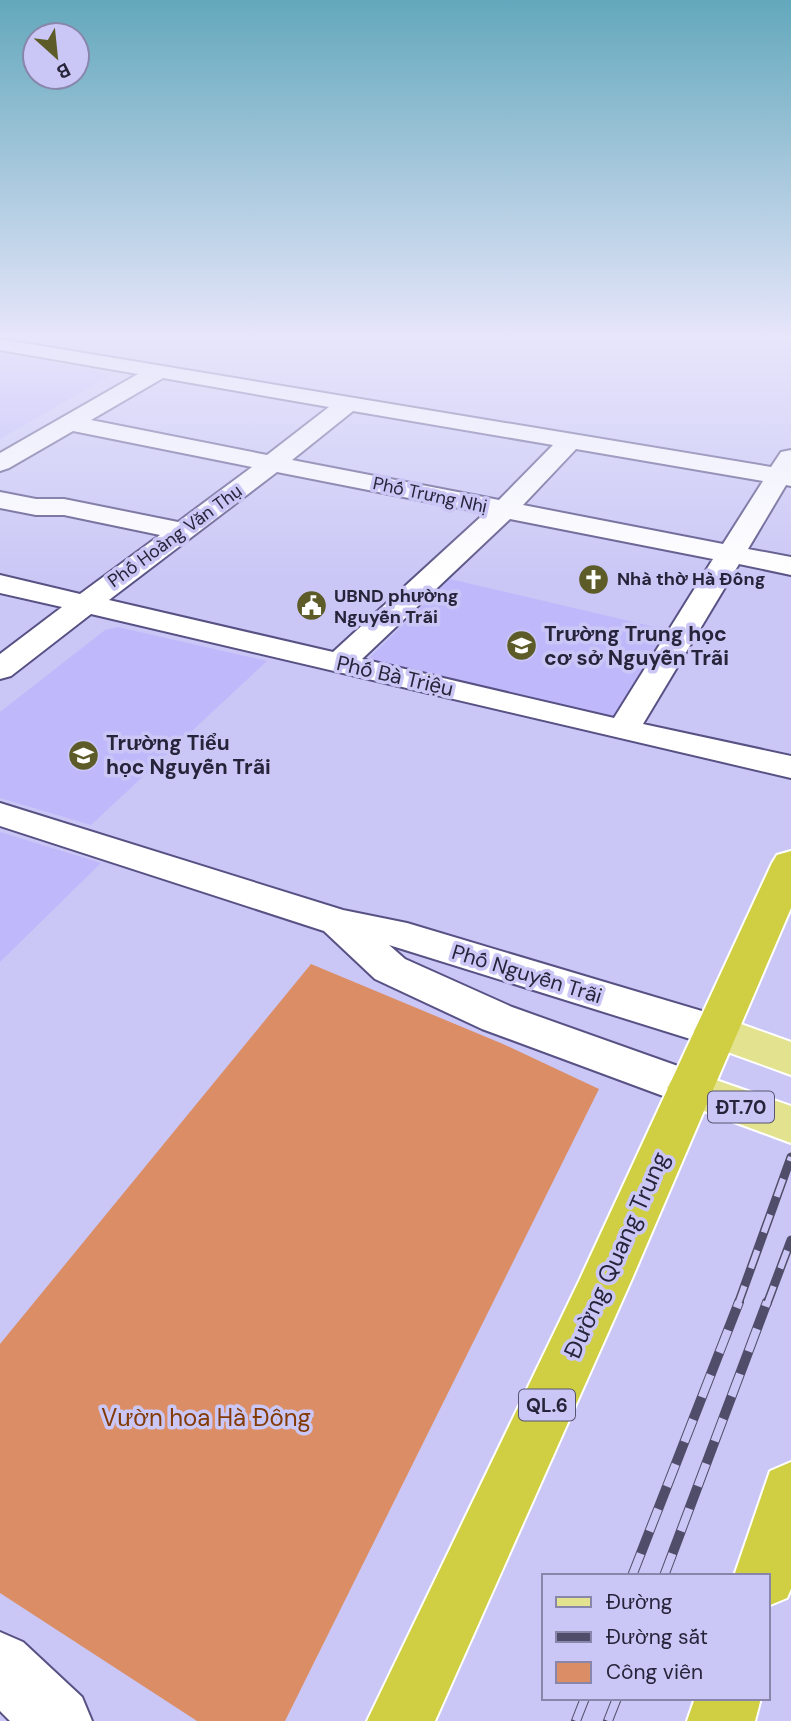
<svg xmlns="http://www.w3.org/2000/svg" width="791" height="1721" font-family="'DM Sans',sans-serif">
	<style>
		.built { fill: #bfb9fb }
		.green { fill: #db8e65 }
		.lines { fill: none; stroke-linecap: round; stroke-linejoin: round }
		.minor-casing { stroke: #575184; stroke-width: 4 }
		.major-casing { stroke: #fff; stroke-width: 4 }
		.highway-casing { stroke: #fff; stroke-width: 4 }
		.minor { fill: #fff; fill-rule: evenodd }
		.major { fill: #e3e28e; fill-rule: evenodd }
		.highway { fill: #d0ce42; fill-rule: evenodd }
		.rail-far1-casing { stroke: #504d6a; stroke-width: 9 }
		.rail-casing { stroke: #504d6a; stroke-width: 10 }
		.rail-far1 { stroke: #cac7f6; stroke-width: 6; stroke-dasharray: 19; stroke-linecap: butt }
		.rail { stroke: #cac7f6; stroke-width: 8; stroke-dasharray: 24; stroke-linecap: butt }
		.labels { text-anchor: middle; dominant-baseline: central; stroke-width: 7; stroke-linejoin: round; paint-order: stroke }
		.far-street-label { font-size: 18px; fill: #26243a; stroke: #cac7f6 }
		.far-poi-label { font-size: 18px; font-weight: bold; fill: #26243a; stroke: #cac7f6; text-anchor: start }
		.shield { fill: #cac7f6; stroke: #575572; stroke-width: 2 }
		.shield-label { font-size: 19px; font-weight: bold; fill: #26243a }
		.poi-label { font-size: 21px; font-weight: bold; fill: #26243a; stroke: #cac7f6; text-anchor: start }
		.street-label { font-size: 21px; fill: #26243a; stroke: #cac7f6 }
		.near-street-label { font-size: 24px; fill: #26243a; stroke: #cac7f6 }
		.near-park-label { font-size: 24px; fill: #833a05; stroke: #cac7f6 }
	</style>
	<rect width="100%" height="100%" fill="#cac7f6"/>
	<path class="built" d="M0,353L113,374L0,439Z
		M450,579L672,631L615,718L365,662Z
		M118,627L267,661L91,825L0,798V712L105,630Z
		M0,832L101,863L0,962Z"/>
	<path class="green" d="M311,964L503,1044L599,1089L285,1721H197L0,1593V1344Z"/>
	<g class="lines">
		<defs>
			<path id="minor" d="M0,339L771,467L781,452L791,450V486L786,485L748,549L791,557V575L739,564L643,724L791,756V778L91,614L11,676L0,679V654L62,607L0,593V575L80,594L160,535L64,515H36L0,508V492L36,499H64L178,522L252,467L73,431L9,468L0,471V453L138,374L0,350ZM163,378L329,407L267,455L91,420ZM353,411L553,445L499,500L292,460ZM576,449L763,481L723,544L523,505ZM277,472L485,513L333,652L109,600ZM510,519L713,559L614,718L362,659Z
				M0,803L343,910L407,923L732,1020L738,1031L732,1042L716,1047L389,945L405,959L512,1007L706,1076L713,1088L706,1100L690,1105L674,1100L482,1029L375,979L324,931L0,826Z
				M0,1632L23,1642L82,1697L92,1721H10L0,1711Z"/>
			<path id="major" d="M716,1015L791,1042V1075L700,1042L694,1031L700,1020Z
				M690,1071L791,1106V1143L674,1100L667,1088L674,1076Z"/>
			<path id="highway" d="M791,851V908L631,1281L435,1721H367L579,1281L772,863L777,855Z
				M791,1462V1589L787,1598L768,1606V1576H734L770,1471Z
				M695,1698H761L755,1721H687Z"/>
		</defs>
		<use href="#minor" class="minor-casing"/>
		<use href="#major" class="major-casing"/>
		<use href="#highway" class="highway-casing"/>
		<use href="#minor" class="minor"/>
		<use href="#major" class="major"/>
		<use href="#highway" class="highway"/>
		<defs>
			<path id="rail-far1" d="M738,1304L791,1157
				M767,1304L791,1240"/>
			<path id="rail" d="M632,1576L739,1302
				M664,1576L767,1302
				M576,1721L585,1698
				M608,1721L617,1698"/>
		</defs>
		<use href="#rail-far1" class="rail-far1-casing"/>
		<use href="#rail" class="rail-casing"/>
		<use href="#rail-far1" class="rail-far1"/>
		<use href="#rail" class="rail"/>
	</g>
	<linearGradient id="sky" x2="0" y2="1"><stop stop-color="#63a8bc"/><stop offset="0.58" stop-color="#e7e6fb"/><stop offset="1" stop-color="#e7e6fb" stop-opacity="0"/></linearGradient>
	<rect width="791" height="580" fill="url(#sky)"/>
	<defs>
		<symbol id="church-disc" viewBox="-11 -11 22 22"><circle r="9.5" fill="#5d5c29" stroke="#cac7f6"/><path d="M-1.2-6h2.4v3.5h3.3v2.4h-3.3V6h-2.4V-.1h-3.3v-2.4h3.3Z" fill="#fff"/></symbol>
		<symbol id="civic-disc" viewBox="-11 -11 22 22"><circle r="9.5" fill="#5d5c29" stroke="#cac7f6"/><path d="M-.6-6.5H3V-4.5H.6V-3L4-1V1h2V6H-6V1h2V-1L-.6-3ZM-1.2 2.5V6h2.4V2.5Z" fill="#fff"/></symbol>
		<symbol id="school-disc" viewBox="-11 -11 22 22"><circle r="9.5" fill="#5d5c29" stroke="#cac7f6"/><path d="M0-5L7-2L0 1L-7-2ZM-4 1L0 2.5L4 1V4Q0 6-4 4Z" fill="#fff"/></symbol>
	</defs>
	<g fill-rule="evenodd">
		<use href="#church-disc" x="576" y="562" width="35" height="35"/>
		<use href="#civic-disc" x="294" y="588" width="35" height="35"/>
		<use href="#school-disc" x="504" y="628" width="35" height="35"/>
		<use href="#school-disc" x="66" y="738" width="35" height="35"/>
	</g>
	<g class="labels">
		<g class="far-street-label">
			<text transform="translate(430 495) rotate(12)">Phố Trưng Nhị</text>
			<text transform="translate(175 536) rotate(-36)">Phố Hoàng Văn Thụ</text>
		</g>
		<g class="far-poi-label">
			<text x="617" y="579">Nhà thờ Hà Đông</text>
			<text x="334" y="596">UBND phường<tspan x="334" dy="21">Nguyễn Trãi</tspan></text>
		</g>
		<g class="shield">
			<rect x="708" y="1091.5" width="66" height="31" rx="5"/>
			<rect x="519" y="1389.5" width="56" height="31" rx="5"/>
		</g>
		<g class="shield-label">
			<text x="741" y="1107">ĐT.70</text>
			<text x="547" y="1405">QL.6</text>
		</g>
		<g class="poi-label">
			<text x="544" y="634">Trường Trung học<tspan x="544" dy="24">cơ sở Nguyễn Trãi</tspan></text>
			<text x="106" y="743">Trường Tiểu<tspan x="106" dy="24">học Nguyễn Trãi</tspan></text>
		</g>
		<g class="street-label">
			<text transform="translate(395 676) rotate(13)">Phố Bà Triệu</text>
			<text transform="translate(527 974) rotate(17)">Phố Nguyễn Trãi</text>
		</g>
		<g class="near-street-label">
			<text transform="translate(616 1255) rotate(-66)">Đường Quang Trung</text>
		</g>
		<g class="near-park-label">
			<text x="206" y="1417">Vườn hoa Hà Đông</text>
		</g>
	</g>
	<rect x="542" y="1574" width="228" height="126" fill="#cac7f6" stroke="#8886ab" stroke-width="2"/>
	<rect x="556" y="1597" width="35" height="10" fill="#e3e28e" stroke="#8886ab" stroke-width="2"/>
	<text x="606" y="1609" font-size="21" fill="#26243a">Đường</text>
	<rect x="556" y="1632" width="35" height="10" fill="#504d6a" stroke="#8886ab" stroke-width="2"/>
	<text x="606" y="1644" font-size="21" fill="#26243a">Đường sắt</text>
	<rect x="556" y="1662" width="35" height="21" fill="#db8e65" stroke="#8886ab" stroke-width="2"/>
	<text x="606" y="1679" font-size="21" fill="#26243a">Công viên</text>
	<g transform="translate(56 56) rotate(153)"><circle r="33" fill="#cac7f6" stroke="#8886ab" stroke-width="2"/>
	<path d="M0-5L12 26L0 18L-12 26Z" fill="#5d5c29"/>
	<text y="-10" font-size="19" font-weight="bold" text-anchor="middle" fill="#26243a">B</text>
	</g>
</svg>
